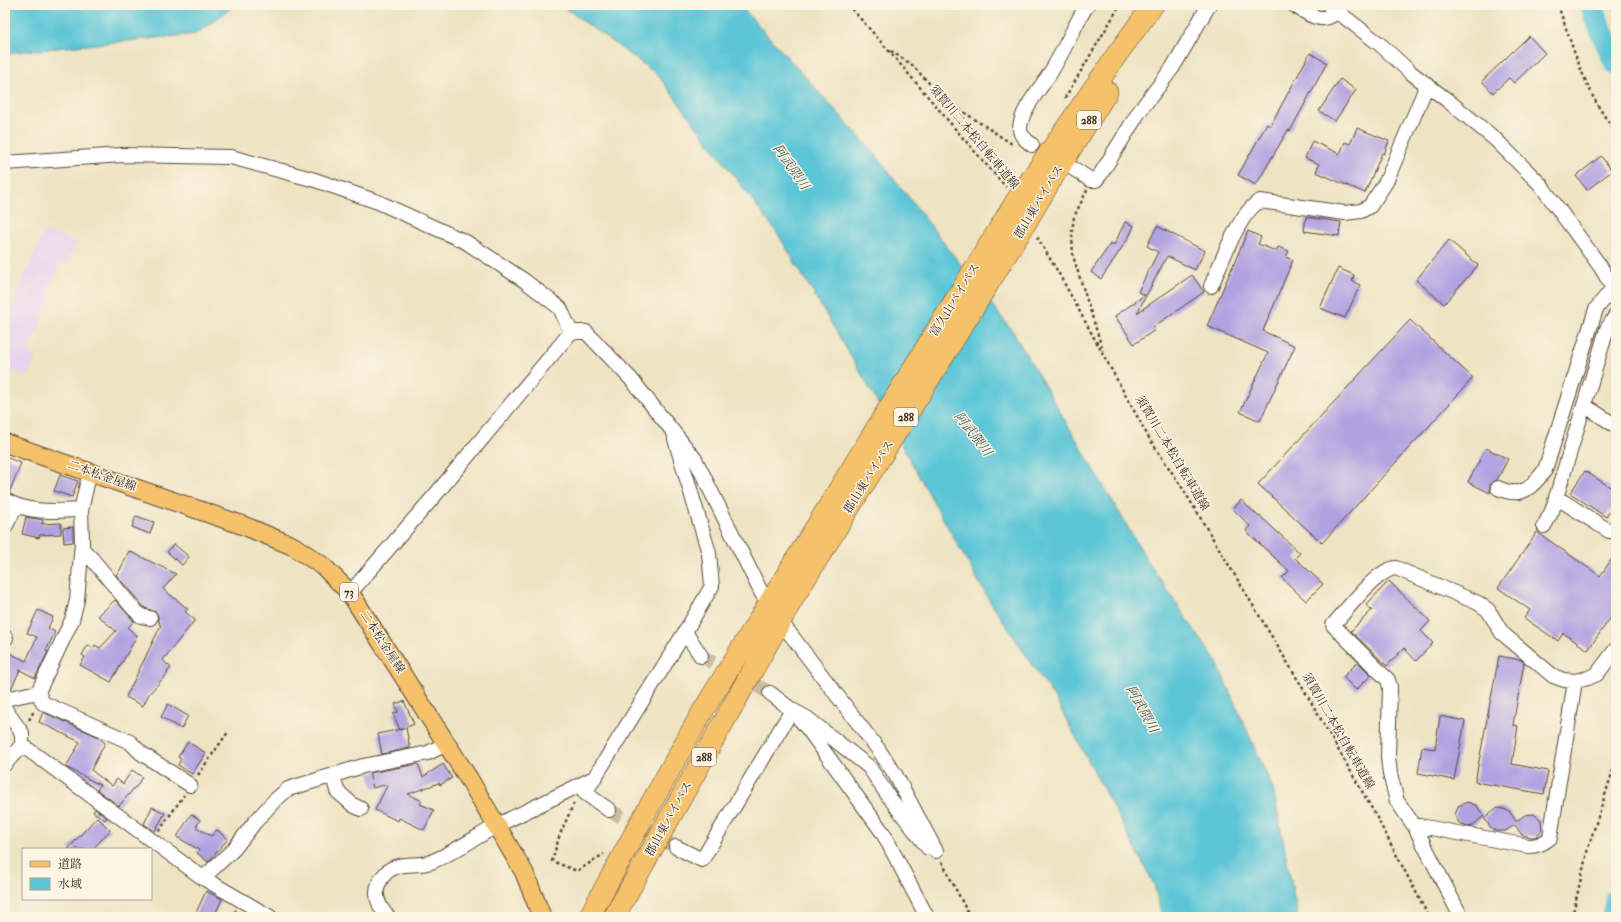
<svg xmlns="http://www.w3.org/2000/svg" width="1621" height="922" font-family="'IM FELL Double Pica','Noto Serif JP',serif">
	<style>
		.built { fill: #e8d2ee }
		.water { fill: #5cc6d7; stroke: #4c787a }
		.lines { fill: none; stroke-linecap: round; stroke-linejoin: round }
		.river { stroke: #5cc6d7; stroke-width: 23 }
		.building { fill: #b0a1e1 }
		.minor-tunnel { stroke: #cabea1; stroke-width: 14; stroke-dasharray: 14 7; stroke-linecap: butt }
		.minor-casing { stroke: #564637; stroke-width: 16 }
		.major-casing { stroke: #564637; stroke-width: 20 }
		.highway-casing { stroke: #564637; stroke-width: 22 }
		.path { stroke: #564637; stroke-width: 2.5; stroke-dasharray: 3 3; stroke-linecap: butt }
		.minor { stroke: #fff; stroke-width: 14 }
		.major { stroke: #f5c16b; stroke-width: 18 }
		.highway { stroke: #f5c16b; stroke-width: 21 }
		.labels { text-anchor: middle; dominant-baseline: central; stroke-width: 3; stroke-linejoin: round; paint-order: stroke }
		.shield { fill: #fcf5e5; stroke: #75675a; stroke-width: 1 }
		.shield-label { font-size: 11px; font-weight: bold; fill: #3b2a1e }
		.street-label { font-size: 12px; fill: #3b2a1e; stroke: #fcf5e5 }
		.water-label { font-size: 13px; font-style: italic; fill: #455956; stroke: #fcf5e5 }
	</style>
	<rect width="100%" height="100%" fill="#fcf5e5"/>
	<filter id="ink" filterUnits="userSpaceOnUse"><feTurbulence type="fractalNoise" baseFrequency=".025" numOctaves="2"/><feDisplacementMap in="SourceGraphic" scale="8" xChannelSelector="R" yChannelSelector="G"/><feConvolveMatrix kernelMatrix="1 2 1 2 8 2 1 2 1" color-interpolation-filters="sRGB"/></filter>
	<filter id="wash" filterUnits="userSpaceOnUse"><feTurbulence type="fractalNoise" baseFrequency=".012" numOctaves="4" result="noise"/><feDisplacementMap in="SourceGraphic" scale="16" xChannelSelector="R" yChannelSelector="G"/><feGaussianBlur stdDeviation="0.9" result="paint"/><feColorMatrix in="noise" values="0 0 0 0 0 0 0 0 0 0 0 0 0 0 0 0 0 1.4 0 .05"/><feComposite in="paint" operator="in"/></filter>
	<g filter="url(#wash)">
		<rect width="100%" height="100%" fill="#eee3c2"/>
		<path class="built" d="M44,230L76,243L66,266L59,264L47,294L52,297L28,352L36,356L28,376L13,370L10,378L5,375V323Z"/>
		<path class="water" d="M5,5H235L196,34L17,52L5,55Z
			M561,5H740L876,155L1013,332L1150,565L1217,663L1273,789L1298,917H1162L1154,884L1056,700L989,600L858,368L778,234L657,74Z"/>
		<g class="lines">
			<path class="river" d="M1592,5L1595,17L1616,64
				M1613,917L1616,900"/>
		</g>
		<g id="blocks">
			<path class="building" d="M1529,36L1545,53L1514,83L1509,78L1493,93L1482,81Z
				M1310,53L1327,63L1290,131L1288,130L1256,185L1238,175L1267,124L1270,126Z
				M1340,79L1356,90L1335,121L1319,111Z
				M1357,128L1389,141L1384,154L1382,153L1365,193L1316,172L1319,164L1305,158L1312,141L1340,154L1345,142L1350,144Z
				M1601,156L1612,171L1587,190L1576,176Z
				M1306,217L1341,222L1339,236L1304,231Z
				M1125,222L1134,226L1129,237L1101,279L1091,272L1111,243L1114,245Z
				M1157,226L1205,251L1195,270L1167,256L1137,313L1192,275L1204,292L1153,327L1155,330L1134,344L1115,316L1145,295L1138,292L1158,252L1147,246Z
				M1248,231L1261,237L1258,244L1276,251L1278,247L1289,251L1286,257L1293,260L1263,331L1295,346L1260,421L1240,412L1268,353L1207,326Z
				M1449,240L1478,265L1444,304L1416,280Z
				M1338,268L1354,275L1352,281L1360,285L1345,318L1320,308Z
				M1410,320L1473,378L1322,543L1258,484Z
				M1486,448L1508,459L1497,480L1493,481L1490,485V493L1468,482Z
				M5,457L21,463L9,493L5,492Z
				M1585,471L1616,491V502L1606,517L1570,493Z
				M60,475L78,481L72,497L54,491Z
				M1241,500L1259,517L1260,516L1300,553L1295,558L1323,584L1306,601L1282,578L1289,571L1246,531L1250,526L1233,509Z
				M136,516L154,522L150,534L132,527Z
				M26,517L43,520L42,524L61,523V534L40,535L39,538L22,534Z
				M73,527V542L64,543L63,528Z
				M1537,532L1600,576L1616,553V610L1588,650L1563,633L1558,641L1524,618L1530,610L1498,588Z
				M174,544L189,557L182,565L167,552Z
				M129,551L176,574L163,589L188,609L185,612L195,620L163,660L171,668L167,672L168,673L149,694L143,706L126,697L161,625L159,624L160,622L158,621V616L156,612L145,608L116,575L120,570Z
				M1389,581L1430,621L1421,631L1433,643L1416,661L1404,648L1387,666L1351,631L1372,610L1366,605Z
				M115,600L134,621L128,628L137,636L111,682L80,665L85,657L82,655L88,645L94,648L95,645L100,648L116,631L98,616Z
				M38,610L53,617L48,628L55,632L46,651L48,652L35,678L20,670L11,689L5,690V651L26,661L37,637L27,633Z
				M1499,656L1521,660L1524,663L1513,725L1518,726L1512,764L1548,771L1544,794L1475,782Z
				M1358,662L1371,675L1356,690L1343,677Z
				M404,701L414,724L400,730L393,714L398,712L395,704Z
				M168,704L188,716L181,729L161,717Z
				M43,712L99,737L105,743L91,770L112,786L117,779L123,784L132,770L142,777L136,787H135L119,806L97,790L100,785L66,767L80,742L39,722Z
				M1440,716L1465,721L1454,780L1418,773L1422,747L1435,749Z
				M406,728L410,748L382,754L378,734Z
				M188,742L206,753L192,774L178,765L181,759L178,757Z
				M418,764L423,777L443,764L452,778L440,785L439,783L408,794L422,801L420,804L434,810L424,830L399,818L398,821L375,810L388,784L373,788L369,773Z
				M1467,802L1476,805L1484,816L1473,825L1468,826L1459,823L1455,815L1458,806Z
				M152,807L165,813L155,831L144,824Z
				M1500,808L1509,811L1516,821L1525,815L1534,814L1541,820L1542,830L1536,837H1531L1522,835L1515,825L1505,831H1496L1492,829L1484,818L1495,809Z
				M95,809L107,818L105,820L93,812Z
				M191,814L200,820L196,827L211,836L217,830L228,839L208,862L197,853L199,850L177,837Z
				M97,817L110,830L93,849H68Z
				M206,891L222,899L214,917H194Z"/>
		</g>
	</g>
	<g filter="url(#ink)">
		<use href="#blocks" fill-opacity="0" stroke="#564637" stroke-width="1"/>
		<g class="lines">
			<path class="minor-tunnel" d="M701,656L770,693
				M609,810L676,847"/>
			<defs>
				<path id="minor" d="M1294,5C1308,14 1323,26 1337,11
					M1329,5L1382,46L1410,72L1447,100L1495,139L1540,184L1600,266L1616,293
					M1032,145C1027,141 1020,136 1020,129C1020,110 1043,86 1052,70C1065,49 1074,26 1087,5
					M5,163L122,155L231,157L315,180L378,202L466,242L525,281L560,308L571,332H586L631,379L695,459L761,592L768,604
					M1074,169L1091,180H1096L1100,175L1139,112L1173,67L1209,5
					M1211,286C1221,264 1239,212 1260,201L1345,213L1361,211L1370,206L1386,182L1427,85
					M1584,405L1616,426
					M1498,488C1522,499 1531,488 1545,470L1596,309L1613,288
					M1556,497L1609,531H1614L1616,528
					M5,500C29,514 54,511 81,510
					M1544,526L1552,511L1607,329L1616,315
					M5,527L16,506
					M82,549L92,559L132,607L141,616L150,618
					M350,593L436,494L571,332
					M781,622L878,749L895,774L936,851
					M685,632L701,656
					M5,637L6,638
					M38,692L43,703L130,742L141,753L190,785
					M770,693L792,710L807,718L869,767L889,797L928,848
					M5,699L38,692L72,620L77,600L82,543L81,510L90,471
					M5,709L22,733V745L203,878L270,917
					M5,764L22,745
					M333,775L337,791L353,805L361,809
					M609,810L585,793L685,632L712,586L709,553L675,439
					M1415,827L1420,826L1528,846C1537,846 1542,844 1550,838L1575,681
					M676,847L702,860L792,710L808,729L883,833L927,917
					M203,878L234,849L255,822L274,801L288,789L363,766L428,753L446,744
					M388,917C375,903 372,886 387,872C399,861 417,867 431,862C455,852 476,837 498,825C530,809 562,794 594,778
					M1461,917L1415,827L1397,801L1390,774L1388,757L1390,687L1388,680L1333,625C1347,610 1377,569 1396,568L1478,603L1488,610L1502,633L1553,676L1564,680L1575,681L1588,678L1597,674L1616,649"/>
				<path id="major" d="M5,443L242,525L293,546L323,566L350,593L469,779L524,872L542,917"/>
				<path id="highway" d="M589,917L644,816L704,709L1016,201L1118,53L1153,5
					M614,917L794,597L1018,236L1053,177L1107,92"/>
			</defs>
			<use href="#minor" class="minor-casing"/>
			<use href="#major" class="major-casing"/>
			<use href="#highway" class="highway-casing"/>
			<path class="path" d="M848,5C902,64 952,127 1006,187
				M1558,5C1573,48 1587,97 1616,132
				M891,51L912,65L944,99L1012,144
				M1065,98L1120,5
				M1087,190L1074,217L1072,231L1073,256L1103,351
				M1037,237L1058,272L1149,438L1183,489L1307,695L1375,814L1429,917
				M29,720L34,711
				M198,775L228,732
				M574,803L560,834L552,861L577,871L604,854
				M159,831L184,795
				M942,862L970,917
				M233,917L236,910
				M1572,917L1588,848L1616,761"/>
			<use href="#minor" class="minor"/>
			<use href="#major" class="major"/>
			<use href="#highway" class="highway"/>
		</g>
	</g>
	<g class="labels">
		<g class="shield">
			<rect x="1077" y="111" width="24" height="18" rx="3"/>
			<rect x="894" y="408" width="24" height="18" rx="3"/>
			<rect x="340" y="583" width="18" height="18" rx="3"/>
			<rect x="692" y="748" width="24" height="18" rx="3"/>
		</g>
		<g class="shield-label">
			<text x="1089" y="120">288</text>
			<text x="906" y="417">288</text>
			<text x="349" y="592">73</text>
			<text x="704" y="757">288</text>
		</g>
		<g class="street-label">
			<text transform="translate(974 137) rotate(50)">須賀川二本松自転車道線</text>
			<text transform="translate(1039 202) rotate(-59)">郡山東バイパス</text>
			<text transform="translate(955 300) rotate(-58)">富久山バイパス</text>
			<text transform="translate(1172 453) rotate(59)">須賀川二本松自転車道線</text>
			<text transform="translate(102 476) rotate(19)">二本松金屋線</text>
			<text transform="translate(869 477) rotate(-58)">郡山東バイパス</text>
			<text transform="translate(382 642) rotate(57)">二本松金屋線</text>
			<text transform="translate(1338 731) rotate(60)">須賀川二本松自転車道線</text>
			<text transform="translate(669 819) rotate(-61)">郡山東バイパス</text>
		</g>
		<g class="water-label">
			<text transform="translate(791 167) rotate(55)">阿武隈川</text>
			<text transform="translate(973 434) rotate(52)">阿武隈川</text>
			<text transform="translate(1142 709) rotate(61)">阿武隈川</text>
		</g>
	</g>
	<rect width="1621" height="922" fill="none" stroke="#fcf5e5" stroke-width="20"/>
	<rect x="22" y="848" width="130" height="52" fill="#fcf5e5" stroke="#afa495"/>
	<rect x="30" y="861" width="20" height="6" fill="#f5c16b" stroke="#afa495"/>
	<text x="58" y="868" font-size="12" fill="#3b2a1e">道路</text>
	<rect x="30" y="878" width="20" height="12" fill="#5cc6d7" stroke="#afa495"/>
	<text x="58" y="888" font-size="12" fill="#3b2a1e">水域</text>
</svg>
